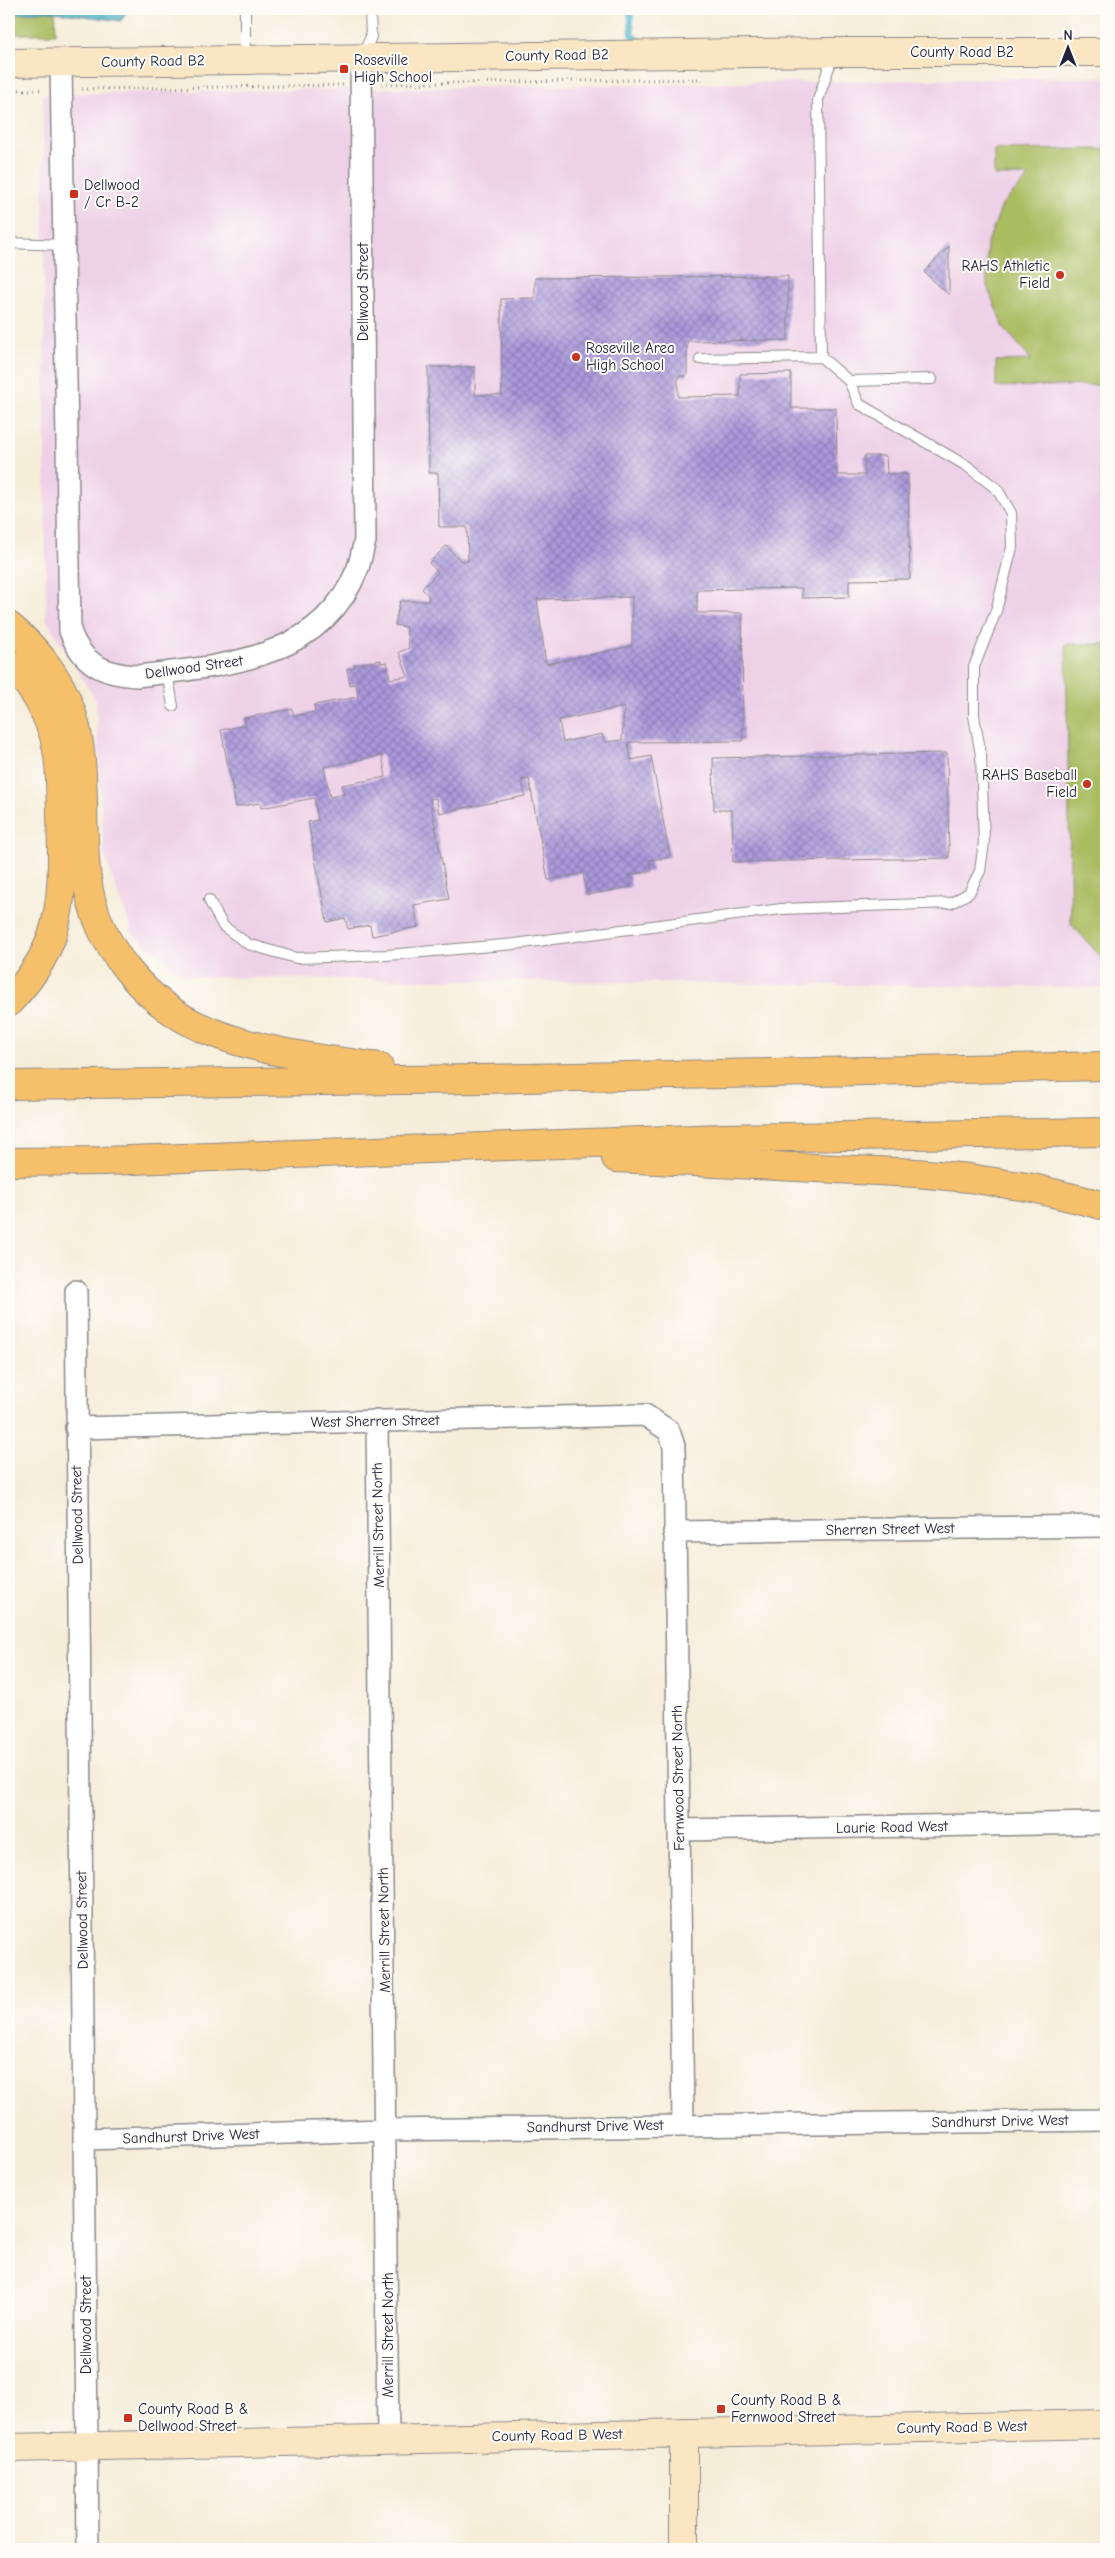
<svg xmlns="http://www.w3.org/2000/svg" width="1115" height="2558" font-family="'Comic Neue',sans-serif">
	<style>
		.built { fill: #eed0e7 }
		.park { fill: #aabc60; stroke: #666f4e }
		.water { fill: url(#water-waves); stroke: #346980 }
		.lines { fill: none; stroke-linecap: round; stroke-linejoin: round }
		.stream { stroke: #47b0c6; stroke-width: 6 }
		.building { fill: url(#building-cross-hatch); fill-rule: evenodd }
		.lane-casing { stroke: #8c888a; stroke-width: 12 }
		.street-casing { stroke: #8c888a; stroke-width: 24 }
		.secondary-casing { stroke: #8c888a; stroke-width: 30 }
		.highway-casing { stroke: #8c888a; stroke-width: 30 }
		.path { stroke: #8c888a; stroke-width: 3; stroke-dasharray: 1 4; stroke-linecap: butt }
		.lane { stroke: #fff; stroke-width: 10 }
		.street { stroke: #fff; stroke-width: 21 }
		.secondary { stroke: #fbe6c4; stroke-width: 28 }
		.highway { stroke: #f6c06b; stroke-width: 28 }
		.poi-dot { fill: #c8321e; stroke: #fdfcf7; stroke-width: 2 }
		.labels { text-anchor: middle; dominant-baseline: central; stroke-width: 4; stroke-linejoin: round; paint-order: stroke }
		.street-label { font-size: 15px; fill: #22223b; stroke: #fdfcf7 }
		.poi-label { font-size: 15px; fill: #22223b; stroke: #fdfcf7; text-anchor: start }
	</style>
	<defs>
		<pattern id="water-waves" width="16" height="10" patternUnits="userSpaceOnUse" patternTransform="scale(1.25)"><rect width="16" height="10" fill="#47b0c6"/><path d="M0 5q4-4 8 0t8 0" fill="none" stroke="#3b8fa2"/></pattern>
		<pattern id="building-cross-hatch" width="8" height="8" patternUnits="userSpaceOnUse" patternTransform="scale(1.25)"><rect width="8" height="8" fill="#ab99db"/><path d="M0 0l8 8M0 8l8-8" fill="none" stroke="#8b7cb3"/></pattern>
	</defs>
	<rect width="100%" height="100%" fill="#fdfcf7"/>
	<filter id="ink" filterUnits="userSpaceOnUse"><feTurbulence type="fractalNoise" baseFrequency=".02" numOctaves="2"/><feDisplacementMap in="SourceGraphic" scale="10" xChannelSelector="R" yChannelSelector="G"/><feConvolveMatrix kernelMatrix="1 2 1 2 8 2 1 2 1" color-interpolation-filters="sRGB"/></filter>
	<filter id="wash" filterUnits="userSpaceOnUse"><feTurbulence type="fractalNoise" baseFrequency=".0096" numOctaves="4" result="noise"/><feDisplacementMap in="SourceGraphic" scale="20" xChannelSelector="R" yChannelSelector="G"/><feGaussianBlur stdDeviation="1.12" result="paint"/><feColorMatrix in="noise" values="0 0 0 0 0 0 0 0 0 0 0 0 0 0 0 0 0 1.4 0 .05"/><feComposite in="paint" operator="in"/></filter>
	<g filter="url(#wash)">
		<rect width="100%" height="100%" fill="#f6edd9"/>
		<path class="built" d="M1106,77V988L186,977L133,934L104,854L96,701L46,619L43,94Z"/>
		<path class="park" d="M9,9H55L56,34H9Z
			M1106,149V385L996,387V361L1031,360L1003,326L987,286V244L1003,203L1030,176H994V150Z
			M1066,644H1106V959H1103L1071,924Z"/>
		<path class="water" d="M9,9H129L121,21L47,11L9,15Z"/>
		<g class="lines">
			<path class="stream" d="M630,9L632,35L645,45"/>
		</g>
		<g id="blocks">
			<path class="building" d="M949,246V295L924,272Z
				M788,276V340L687,341V376H678V397L740,396V374L791,373V408H836L837,475H865L864,456H886L887,474H908L910,579L849,580V597L802,598V588L697,590V613H742L743,741L628,742L631,760L651,756L670,857L650,860L652,871L629,875L631,887L587,895L583,873L548,880L529,779L522,780L525,796L439,813L436,798L430,799L449,899L414,905L418,927L372,936L370,925L348,929L345,918L327,922L308,822L318,820L314,798L261,808L260,803L236,807L221,730L246,725L244,718L292,709L294,716L315,712L314,705L358,697L356,684L350,685L347,669L354,668V665L381,660V663L387,662L390,679L408,676L399,652L409,648L406,627L395,625L400,601H429L428,595L422,589L438,572L429,563L446,546L461,561H468L467,527H439L438,473H429L428,367H475V395H502L501,299L535,298V278ZM632,597V646L546,664L537,599ZM624,707L622,740L605,742L602,734L563,742L559,720ZM382,755L386,777L342,785L344,794L330,797L324,767Z
				M947,753L949,858L733,862L732,810H714L713,758Z"/>
		</g>
	</g>
	<g filter="url(#ink)">
		<use href="#blocks" fill-opacity="0" stroke="#8c888a" stroke-width="1"/>
		<g class="lines">
			<defs>
				<path id="lane" d="M833,55L818,100L821,357L849,381L932,379
					M362,56L371,37L370,9
					M245,59V9
					M9,243L64,245
					M700,359L821,357
					M167,672L173,706
					M209,900L223,926L248,944L296,958L387,955L515,944L781,909L951,903L969,893L980,871L984,842L981,755L974,716V667L996,611L1012,547L1011,513L997,489L967,466L859,404L849,381"/>
				<path id="street" d="M61,63L70,631C82,664 103,674 137,676C220,666 321,661 357,570C361,561 362,550 365,541L361,58
					M76,1291L88,2549
					M377,1420L388,2439
					M76,1428L645,1415L669,1431L674,1446L683,2125
					M674,1532L1106,1526
					M679,1830L1106,1823
					M85,2139L386,2130L1106,2120"/>
				<path id="secondary" d="M9,63L834,52H1106
					M684,2433V2549
					M9,2448L1106,2424"/>
				<path id="highway" d="M9,626C41,652 67,687 76,728C87,777 80,829 87,879C96,946 147,1006 209,1031C263,1053 322,1059 379,1067
					M9,664C29,681 43,705 52,730C61,756 60,785 61,812C62,854 65,896 52,936C43,962 27,983 9,1002
					M9,1085L480,1079L1106,1066
					M616,1158L916,1173L969,1178L1033,1188L1106,1206
					M9,1162L104,1161L722,1138L1106,1132"/>
			</defs>
			<use href="#lane" class="lane-casing"/>
			<use href="#street" class="street-casing"/>
			<use href="#secondary" class="secondary-casing"/>
			<use href="#highway" class="highway-casing"/>
			<path class="path" d="M382,84L703,79
				M82,89L343,85
				M9,90H43"/>
			<use href="#lane" class="lane"/>
			<use href="#street" class="street"/>
			<use href="#secondary" class="secondary"/>
			<use href="#highway" class="highway"/>
		</g>
	</g>
	<g class="poi-dot">
		<rect x="339" y="64" width="10" height="10" rx="2.5"/>
		<rect x="69" y="189" width="10" height="10" rx="2.5"/>
		<circle cx="1060" cy="275" r="5"/>
		<circle cx="576" cy="357" r="5"/>
		<circle cx="1087" cy="784" r="5"/>
		<rect x="716" y="2404" width="10" height="10" rx="2.5"/>
		<rect x="123" y="2413" width="10" height="10" rx="2.5"/>
	</g>
	<g class="labels">
		<g class="street-label">
			<text x="962" y="52">County Road B2</text>
			<text transform="translate(557 55) rotate(-1)">County Road B2</text>
			<text transform="translate(153 61) rotate(-1)">County Road B2</text>
			<text transform="translate(363 292) rotate(-90)">Dellwood Street</text>
			<text transform="translate(194 667) rotate(-8)">Dellwood Street</text>
			<text transform="translate(375 1421) rotate(-1)">West Sherren Street</text>
			<text transform="translate(77 1515) rotate(-91)">Dellwood Street</text>
			<text transform="translate(378 1525) rotate(-91)">Merrill Street North</text>
			<text transform="translate(890 1529) rotate(-1)">Sherren Street West</text>
			<text transform="translate(678 1778) rotate(-91)">Fernwood Street North</text>
			<text transform="translate(892 1827) rotate(-1)">Laurie Road West</text>
			<text transform="translate(82 1920) rotate(-91)">Dellwood Street</text>
			<text transform="translate(384 1930) rotate(-91)">Merrill Street North</text>
			<text transform="translate(1000 2121) rotate(-1)">Sandhurst Drive West</text>
			<text transform="translate(595 2126) rotate(-1)">Sandhurst Drive West</text>
			<text transform="translate(191 2136) rotate(-2)">Sandhurst Drive West</text>
			<text transform="translate(86 2325) rotate(-90)">Dellwood Street</text>
			<text transform="translate(388 2335) rotate(-90)">Merrill Street North</text>
			<text transform="translate(962 2427) rotate(-1)">County Road B West</text>
			<text transform="translate(557 2435) rotate(-1)">County Road B West</text>
		</g>
		<g class="poi-label">
			<text x="354" y="60">Roseville<tspan x="354" dy="17">High School</tspan></text>
			<text x="84" y="185">Dellwood<tspan x="84" dy="17">/ Cr B-2</tspan></text>
			<text x="1050" y="266" text-anchor="end">RAHS Athletic<tspan x="1050" dy="17">Field</tspan></text>
			<text x="586" y="348">Roseville Area<tspan x="586" dy="17">High School</tspan></text>
			<text x="1077" y="775" text-anchor="end">RAHS Baseball<tspan x="1077" dy="17">Field</tspan></text>
			<text x="731" y="2400">County Road B &amp;<tspan x="731" dy="17">Fernwood Street</tspan></text>
			<text x="138" y="2409">County Road B &amp;<tspan x="138" dy="17">Dellwood Street</tspan></text>
		</g>
	</g>
	<rect width="1115" height="2558" fill="none" stroke="#fdfcf7" stroke-width="30"/>
	<g transform="translate(1068 48)" stroke="#fdfcf7" stroke-width="4" paint-order="stroke">
	<path d="M0-4L9 19L0 12L-9 19Z" fill="#22223b"/>
	<text y="-8" font-size="14" font-weight="bold" text-anchor="middle" fill="#22223b">N</text>
	</g>
</svg>
